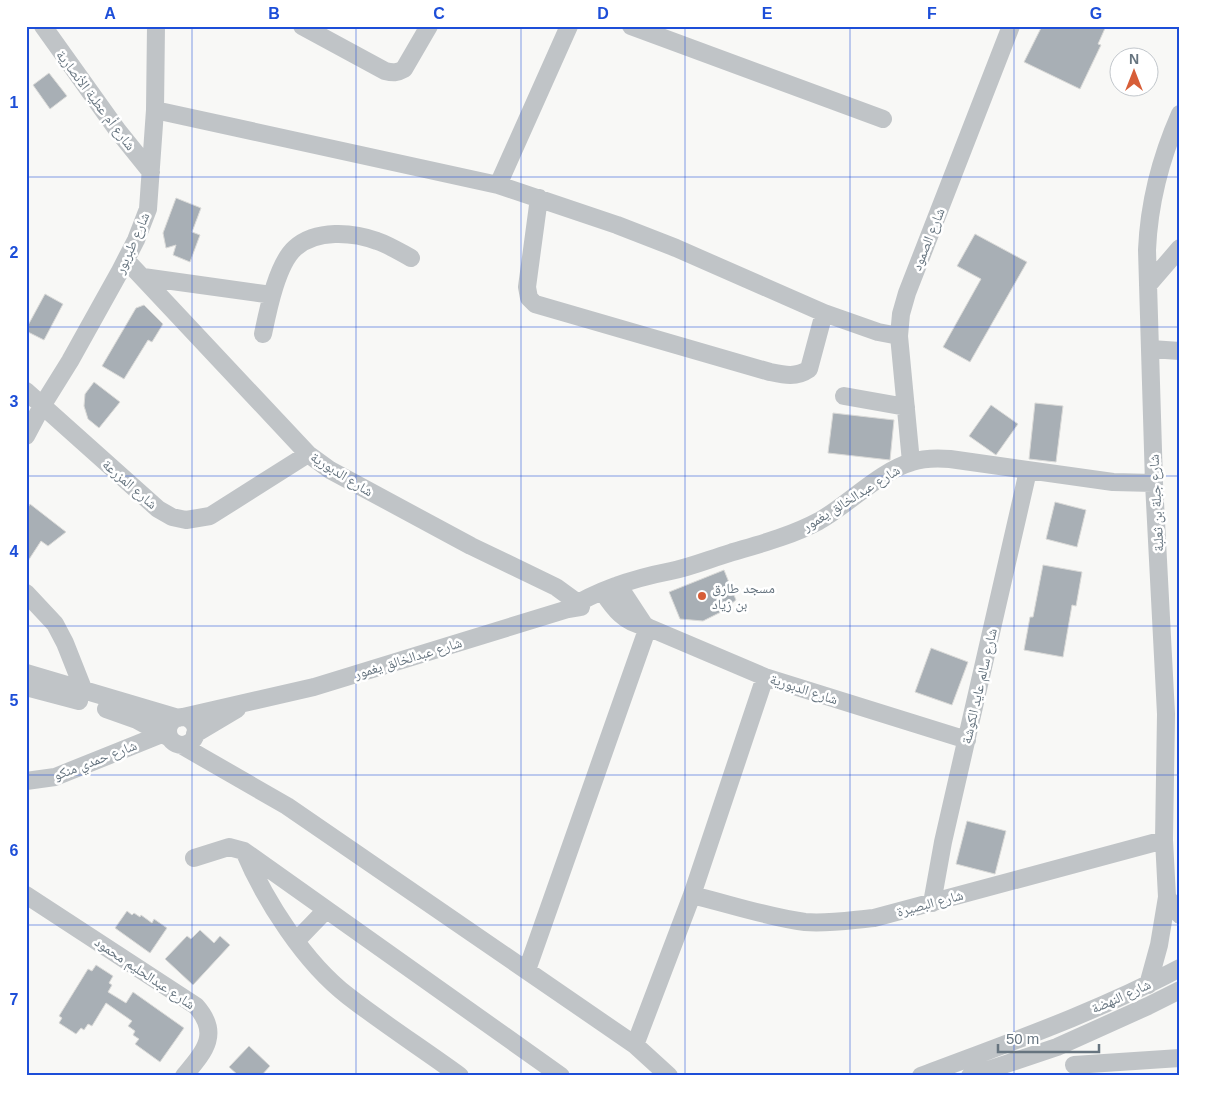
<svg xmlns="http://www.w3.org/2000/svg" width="1206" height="1102" font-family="Helvetica,'Noto Naskh Arabic',sans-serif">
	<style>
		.building { fill: #a8afb5; stroke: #dadad8 }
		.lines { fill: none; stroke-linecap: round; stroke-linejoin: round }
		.minor { stroke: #c0c4c7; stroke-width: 18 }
		.grid { fill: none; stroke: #1d4ed8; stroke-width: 1; stroke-opacity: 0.55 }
		.poi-dot { fill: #d75e38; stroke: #fff; stroke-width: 2 }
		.labels { text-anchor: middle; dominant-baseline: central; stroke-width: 5; stroke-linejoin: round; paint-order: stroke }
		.street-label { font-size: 14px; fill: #66747f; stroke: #fff }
		.poi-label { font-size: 14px; fill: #66747f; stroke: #fff; text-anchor: start }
		.neatline { fill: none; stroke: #1d4ed8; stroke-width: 2 }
		.grid-label { font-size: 16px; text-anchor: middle; font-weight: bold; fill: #1d4ed8 }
	</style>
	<rect width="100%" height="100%" fill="#f8f8f6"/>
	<path class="building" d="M1042,26H1106L1098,44L1101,45L1080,89L1024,62Z
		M49,73L67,96L50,109L33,85Z
		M176,198L201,208L192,232L200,235L190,262L173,255L176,245L166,248L163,233Z
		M975,234L1027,262L970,362L943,347L981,279L957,266Z
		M45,294L63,304L44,340L26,331V329Z
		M144,305L163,324L152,342L148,340L124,379L102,366L136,308Z
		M94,382L120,402L99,428L88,419L84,406L85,394Z
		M1035,403L1063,406L1056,462L1029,459Z
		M991,405L1018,424L996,455L969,436Z
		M833,413L894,420L890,460L828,453Z
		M1055,502L1086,510L1077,547L1046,539Z
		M30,504L66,532L48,546L41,541L26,564V511Z
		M1043,565L1082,572L1076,606L1072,605L1063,657L1024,650L1030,617H1033Z
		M724,570L736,600L721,612L703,621L680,619L669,592Z
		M931,648L968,662L952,705L915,692Z
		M967,821L1006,831L995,874L956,864Z
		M127,911L132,915L134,913L140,917L141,915L152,923L154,919L167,928L150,953L115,928Z
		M200,930L214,943L220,936L230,945L193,985L165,959L187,936L191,939Z
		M96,965L113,976L109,983L112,985L108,992L126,1003L133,992L184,1028L160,1062L135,1044L139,1039L133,1035L135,1031L128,1026L132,1021L106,1003L92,1026L88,1024L84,1030L81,1028L76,1034L59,1023L62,1018L59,1016L88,969L92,971Z
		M249,1046L270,1066L261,1076H239L229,1067Z"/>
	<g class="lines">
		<path class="minor" d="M43,26L118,131L151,172
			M302,26L385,71C393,73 397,73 404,69L429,26
			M631,26L883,119
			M155,110L498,185L617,225L676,248L824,313L878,332L899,336
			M498,185L569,26
			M539,198L527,287L529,298L535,304L770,372C784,375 796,378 809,369L824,313
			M126,260L308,454L330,470L471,546L556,587L578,603L581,607
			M143,277L272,295
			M1148,285L1180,248
			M263,334C268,310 277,264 295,248C316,229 353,232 377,241C389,245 400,252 411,258
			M1151,349L1180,351
			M26,391L158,509L172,517L186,520L210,516L308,454
			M844,396L906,407
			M26,436L42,406L70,361L119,273L136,240L148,209L155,110L156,26
			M911,462L899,336L901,314L907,293L1011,26
			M618,585L645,626
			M603,592C614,609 625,623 645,626L765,677L967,740
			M26,593L55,624L65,643L84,691
			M568,609C599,589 635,578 671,571C691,567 710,559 730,553C760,544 791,536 819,521C849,504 880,471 912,462C924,458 937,458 950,459L1113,482L1154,483
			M26,673L178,718
			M26,687L79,701
			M106,709L137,720L170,738
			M183,717L314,687L568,609L580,607
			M168 731a14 14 0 1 1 28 0a14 14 0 1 1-28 0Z
			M195,734L237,709
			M181,745L287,806L635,1045L669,1076
			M26,781L55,777L162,734
			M244,851C265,901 305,963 348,996C384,1024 423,1049 460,1076
			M194,858L229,847L244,851L561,1076
			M26,895L196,1006C221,1034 204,1052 184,1076
			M692,895C729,904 767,917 805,922C828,924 851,920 874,918L1164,840
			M1167,897L1180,915
			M932,903L943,842L1028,471
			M297,940L326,910
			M527,970L648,627
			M1148,985L1159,945L1167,897L1164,840L1166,714L1154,483L1147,250C1149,203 1161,157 1180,114
			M635,1045L692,895L765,677
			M1074,1065L1180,1058
			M921,1076C1008,1043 1097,1012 1180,968
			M970,1076L1057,1047L1148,1006L1180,990"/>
	</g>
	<path class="grid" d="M192,26V1076M356,26V1076M521,26V1076M685,26V1076M850,26V1076M1014,26V1076M26,177H1180M26,327H1180M26,476H1180M26,626H1180M26,775H1180M26,925H1180"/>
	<circle class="poi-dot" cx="702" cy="596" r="5"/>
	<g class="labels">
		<g class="street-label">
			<text transform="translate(96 100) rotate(53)">شارع أم عطية الأنصارية</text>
			<text transform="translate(928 239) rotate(-68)">شارع الصمود</text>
			<text transform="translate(132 243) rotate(-66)">شارع طبربور</text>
			<text transform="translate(342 474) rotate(32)">شارع الدبورية</text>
			<text transform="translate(130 484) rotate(41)">شارع المزرعة</text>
			<text transform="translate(851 498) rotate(-32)">شارع عبدالخالق يغمور</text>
			<text transform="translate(1156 503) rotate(-93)">شارع جبلة بن ثعلبة</text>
			<text transform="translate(408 658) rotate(-17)">شارع عبدالخالق يغمور</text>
			<text transform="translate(979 686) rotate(-77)">شارع سالم عايد الكوشة</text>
			<text transform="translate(804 689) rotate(18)">شارع الدبورية</text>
			<text transform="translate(95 760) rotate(-21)">شارع حمدي منكو</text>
			<text transform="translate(930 903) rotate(-15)">شارع البصيرة</text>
			<text transform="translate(145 973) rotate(34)">شارع عبدالحليم محمود</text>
			<text transform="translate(1121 996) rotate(-24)">شارع النهضة</text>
		</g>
		<g class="poi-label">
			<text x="712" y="588">مسجد طارق<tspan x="712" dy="16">بن زياد</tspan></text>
		</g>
	</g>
	<rect width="1206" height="1102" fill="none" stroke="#ffffff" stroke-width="55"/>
	<g transform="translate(1134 72)"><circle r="24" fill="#ffffff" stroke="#c2c7cc"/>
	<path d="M0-4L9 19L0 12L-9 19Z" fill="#d75e38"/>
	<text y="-8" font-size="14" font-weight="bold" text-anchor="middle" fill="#66747f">N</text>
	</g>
	<path d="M998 1044v8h101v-8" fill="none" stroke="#66747f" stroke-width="2.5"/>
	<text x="1006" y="1044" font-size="15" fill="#66747f" stroke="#ffffff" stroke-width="4" paint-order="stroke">50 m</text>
	<rect x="28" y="28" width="1150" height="1046" class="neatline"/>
	<g class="grid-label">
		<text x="110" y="19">A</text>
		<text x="274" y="19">B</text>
		<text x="439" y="19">C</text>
		<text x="603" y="19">D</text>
		<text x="767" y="19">E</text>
		<text x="932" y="19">F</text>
		<text x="1096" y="19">G</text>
		<text x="14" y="108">1</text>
		<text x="14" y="258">2</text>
		<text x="14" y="407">3</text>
		<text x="14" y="557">4</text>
		<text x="14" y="706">5</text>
		<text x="14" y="856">6</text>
		<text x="14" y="1005">7</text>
	</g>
</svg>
